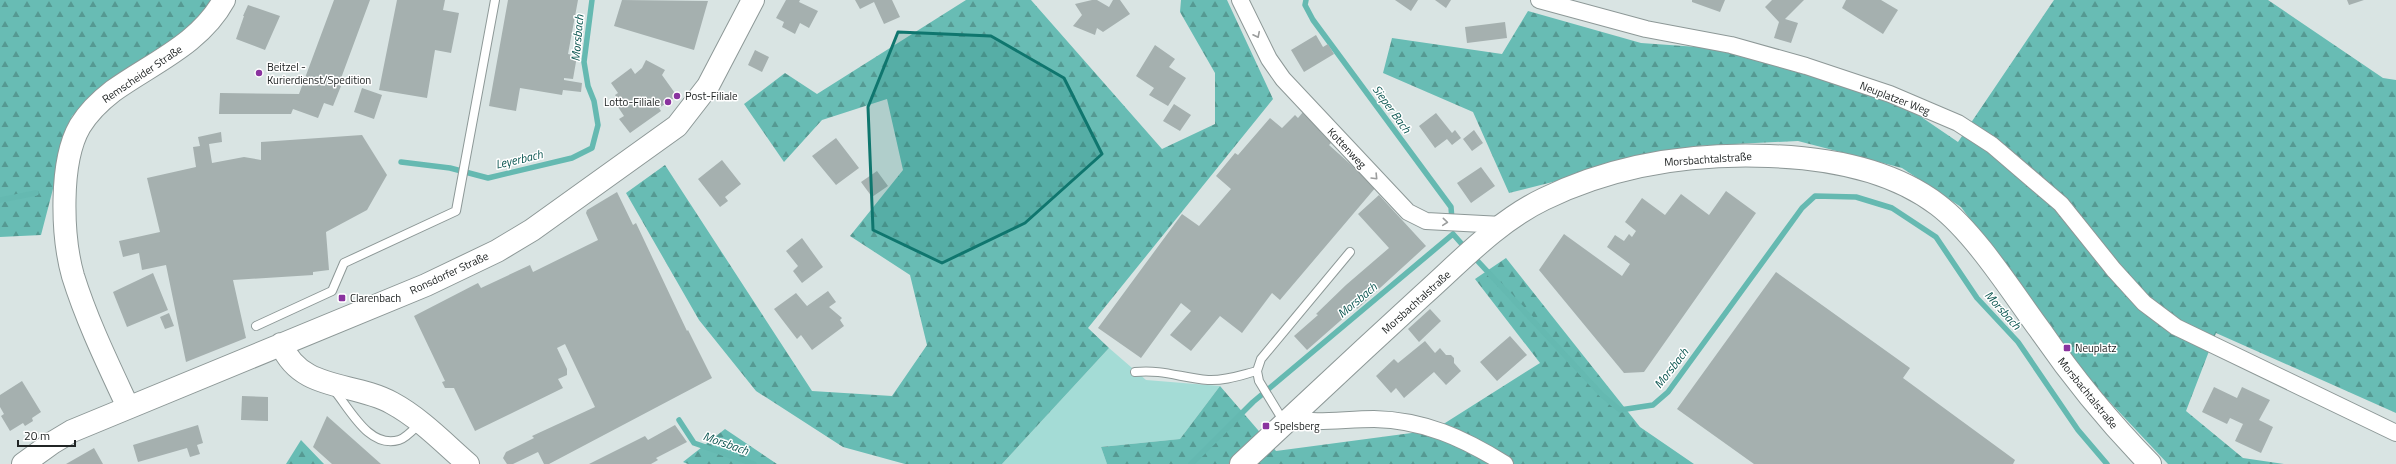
<svg xmlns="http://www.w3.org/2000/svg" width="2396" height="464" font-family="'Titillium Web',sans-serif">
	<style>
		.grass { fill: #a4dcd6 }
		.forest { fill: url(#forest-firs) }
		.lines { fill: none; stroke-linecap: round; stroke-linejoin: round }
		.stream { stroke: #65b9b1; stroke-width: 5.5 }
		.building { fill: #a5b0af }
		.lane-casing { stroke: #8d9897; stroke-width: 10 }
		.street-casing { stroke: #8d9897; stroke-width: 18 }
		.secondary-casing { stroke: #8d9897; stroke-width: 24 }
		.lane { stroke: #fff; stroke-width: 8 }
		.street { stroke: #fff; stroke-width: 16 }
		.secondary { stroke: #fff; stroke-width: 22 }
		.oneway { stroke: #9b9d9d }
		.marked { fill: #0f766e; fill-opacity: 0.2; stroke: #0f766e; stroke-width: 3; stroke-linejoin: round }
		.poi-dot { fill: #8a339f; stroke: #fff; stroke-width: 1.5 }
		.labels { text-anchor: middle; dominant-baseline: central; stroke-width: 3; stroke-linejoin: round; paint-order: stroke }
		.poi-label { font-size: 11px; fill: #212525; stroke: #fff; text-anchor: start }
		.street-label { font-size: 11px; fill: #212525; stroke: #fff }
		.water-label { font-size: 12px; font-style: italic; fill: #0d5752; stroke: #fff }
	</style>
	<defs>
		<pattern id="forest-firs" width="22" height="20" patternUnits="userSpaceOnUse"><rect width="22" height="20" fill="#68bcb4"/><path d="M5 1l3.5 6h-7zM16 11l3.5 6h-7z" fill="#559992"/></pattern>
	</defs>
	<rect width="100%" height="100%" fill="#d9e4e3"/>
	<path class="grass" d="M1109,348L1146,380L1220,386L1180,439L1101,447L1107,464H1002Z"/>
	<path class="forest" d="M0,0H216L192,32L72,116L41,235L0,237Z
		M966,0H1031L1162,149L1215,124V73L1180,12L1181,0H1227L1273,99L1088,328L1109,348L1002,464H905L843,447L756,391L699,320L626,193L665,165L812,391L892,396L927,345L910,275L850,236L903,170L887,99L822,120L784,162L744,104L785,73L817,94Z
		M2054,0H2268L2383,78L2396,80V413L2216,333L2186,411L2243,458L2284,464H2168L2091,382L1961,207L1902,168L1798,141L1695,146L1509,193L1473,112L1383,73L1392,38L1502,54L1528,11L1641,43L1726,49L1886,93L1958,142Z
		M1506,258L1640,427L1694,464H1107L1101,447L1180,439L1220,386L1276,451L1434,430L1540,363L1475,279Z
		M725,429L777,464H688L683,462Z
		M301,440L324,464H286Z"/>
	<g class="lines">
		<path class="stream" d="M1306,0L1305,5L1313,20L1451,207L1452,220
			M401,162L450,168L488,178L572,158L592,148L598,125L594,101L588,86L584,62L592,0
			M0,200L36,193
			M1473,256L1602,395L1620,410L1653,405L1668,392L1802,208L1815,196L1856,197L1892,208L1936,237L1977,298L2018,342L2078,430L2107,464
			M679,420L694,443L754,464
			M1191,464L1253,402L1453,234L1467,250"/>
	</g>
	<path class="building" d="M334,0H370L340,81L333,78L332,83L341,86L333,106L324,103L318,118L293,109L291,114H219L220,93L299,94Z
		M397,0H445L443,10L459,13L451,53L435,50L427,98L379,90Z
		M508,0H578L568,54L577,56L573,79L564,78V80L582,83L581,92L563,90L562,95L520,88L516,111L489,106Z
		M622,0L708,1L694,50L614,26Z
		M786,0H800L799,2L818,11L809,28L800,23L795,34L782,27L784,22L776,18Z
		M855,0H892L900,17L884,24L874,2L860,9Z
		M1092,0H1097L1109,7L1113,0H1120L1130,14L1103,32L1097,28L1095,35L1073,26L1082,15L1075,4Z
		M1395,0H1418L1411,11Z
		M1435,0H1451L1446,8Z
		M1692,0H1725L1720,12L1692,2Z
		M1772,0H1804L1785,19L1798,23L1791,43L1774,38L1779,22L1765,7Z
		M1846,0H1881L1898,10L1883,34L1842,8Z
		M2347,0H2364L2349,5Z
		M248,5L280,16L265,50L236,39L244,16H243Z
		M1505,22L1507,38L1467,43L1465,27Z
		M1316,35L1323,47L1328,44L1334,54L1304,72L1291,50Z
		M1155,45L1175,59L1169,67L1186,78L1168,106L1149,95L1154,88L1136,76Z
		M755,50L769,57L762,72L748,65Z
		M646,60L665,70L662,75L677,96L659,108L661,111L630,133L619,119L624,116L618,107L621,104L615,95L618,93L611,83L631,68L635,74L642,68Z
		M362,88L382,95L374,119L354,112Z
		M1174,104L1191,115L1180,131L1163,121Z
		M1303,112L1332,142L1329,145L1376,187L1280,300L1272,293L1242,333L1220,316L1191,351L1170,335L1191,311L1181,303L1141,358L1098,328L1182,214L1199,226L1231,189L1216,176L1235,153L1238,155L1270,118L1282,128L1295,115L1298,118Z
		M1436,113L1452,133L1455,130L1461,138L1452,145L1447,139L1435,148L1419,126Z
		M1474,130L1483,143L1472,151L1463,139Z
		M221,132L222,142L209,144L212,163L244,157L261,160V142L362,135L387,175L367,210L326,232L329,270L313,272V275L233,280L246,338L186,362L166,265L142,270L139,253L123,257L119,241L160,232L147,178L196,167L193,147L200,146L198,137Z
		M836,138L859,168L836,185L812,156Z
		M722,160L741,184L725,197L728,201L720,207L698,179Z
		M1481,167L1495,186L1471,203L1457,183Z
		M877,171L888,186L872,197L861,182Z
		M1726,191L1756,213L1644,372L1624,373L1539,270L1564,234L1622,276L1630,264L1607,247L1615,235L1624,241L1629,234L1632,237L1636,231L1625,222L1642,198L1665,215L1681,194L1709,215Z
		M617,192L633,225L636,223L687,331L688,330L712,378L549,464H544L538,452L513,464H507L503,458L506,452L534,438L532,436L595,407L565,344L557,348L567,369V375L558,379L563,388L475,431L454,388H445L442,382L445,381L414,316L478,283L481,288L530,265L533,272L598,240L586,213L587,210Z
		M1379,195L1426,246L1357,309L1356,307L1307,350L1294,336L1318,315L1316,314L1346,285L1389,248L1358,214Z
		M802,238L823,267L802,283L793,271L798,266L786,251Z
		M1776,272L1910,368L1903,378L2015,460L2013,464H1754L1677,409Z
		M153,273L168,310L127,327L113,292Z
		M828,291L836,302L829,307L842,318L840,320L844,326L812,350L801,335L797,339L774,309L796,293L807,306Z
		M1430,309L1441,321L1419,342L1408,329Z
		M169,313L174,326L165,329L160,317Z
		M1510,336L1527,355L1497,381L1480,362Z
		M1425,341L1435,353L1440,348L1446,355H1451L1454,358V363L1461,371L1446,385L1434,372L1404,398L1396,388L1391,393L1376,376L1394,359L1398,363Z
		M22,381L41,412L32,418L33,421L25,426L23,423L10,431L1,416L4,414L0,407V395Z
		M2214,387L2237,398L2242,387L2270,400L2259,420L2273,427L2261,453L2235,441L2243,424L2230,418L2227,424L2202,412Z
		M242,396L268,397V421L241,420Z
		M327,416L381,464H332L313,447Z
		M198,425L203,443L197,445L200,454L190,457L187,448L138,462L133,445Z
		M675,425L687,442L656,458L658,460L651,464H589L645,436L648,440Z
		M94,448L103,464H66Z"/>
	<g class="lines">
		<defs>
			<path id="lane" d="M256,326L332,291L344,263L456,211L495,0
				M1135,372C1162,369 1182,378 1208,380C1225,381 1241,375 1257,371
				M334,390C350,409 369,449 399,440C406,438 415,428 420,423
				M1284,422L1259,381L1257,371L1261,359L1350,252"/>
			<path id="street" d="M1240,0L1269,59L1283,79L1408,212L1426,221L1502,225
				M1539,0L1646,29L1731,45L1806,66L1890,94L1958,123L1992,145L2061,204L2114,270L2144,303L2176,327L2396,433
				M1289,419C1318,424 1345,419 1374,419C1424,420 1463,438 1505,464"/>
			<path id="secondary" d="M281,344C301,392 352,381 392,403C420,418 444,443 468,464
				M128,407C108,364 87,321 73,276C62,237 59,162 80,126C88,113 100,101 113,91C152,63 200,44 224,0
				M23,464L52,443L72,431L426,285L497,251L532,230L677,126L708,86L753,0
				M1241,464C1301,408 1362,351 1423,295C1461,261 1498,221 1544,199C1614,165 1692,153 1769,156C1827,158 1891,169 1938,205C1975,233 2012,292 2040,330C2073,378 2109,422 2150,464"/>
		</defs>
		<use href="#lane" class="lane-casing"/>
		<use href="#street" class="street-casing"/>
		<use href="#secondary" class="secondary-casing"/>
		<use href="#lane" class="lane"/>
		<use href="#street" class="street"/>
		<use href="#secondary" class="secondary"/>
	</g>
	<defs><path id="oneway-chevron" d="M-2-3.5L2.5 0L-2 3.5" fill="none" stroke-width="1.6" stroke-linecap="round" stroke-linejoin="round"/></defs>
	<g class="oneway">
		<use href="#oneway-chevron" transform="translate(1257 35) rotate(64)"/>
		<use href="#oneway-chevron" transform="translate(1375 177) rotate(46)"/>
		<use href="#oneway-chevron" transform="translate(1445 222) rotate(5)"/>
	</g>
	<path class="marked" d="M898,32L991,36L1064,78L1102,154L1025,223L942,263L873,230L868,107Z"/>
	<g class="poi-dot">
		<circle cx="259" cy="73" r="4"/>
		<circle cx="677" cy="96" r="4"/>
		<circle cx="668" cy="102" r="4"/>
		<rect x="338" y="294" width="8" height="8" rx="2"/>
		<rect x="2063" y="344" width="8" height="8" rx="2"/>
		<rect x="1262" y="422" width="8" height="8" rx="2"/>
	</g>
	<g class="labels">
		<g class="poi-label">
			<text x="267" y="67">Beitzel -<tspan x="267" dy="13">Kurierdienst/Spedition</tspan></text>
			<text x="685" y="96">Post-Filiale</text>
			<text x="660" y="102" text-anchor="end">Lotto-Filiale</text>
			<text x="350" y="298">Clarenbach</text>
			<text x="2075" y="348">Neuplatz</text>
			<text x="1274" y="426">Spelsberg</text>
		</g>
		<g class="street-label">
			<text transform="translate(142 74) rotate(-34)">Remscheider Straße</text>
			<text transform="translate(1895 98) rotate(21)">Neuplatzer Weg</text>
			<text transform="translate(1347 148) rotate(47)">Kottenweg</text>
			<text transform="translate(1708 159) rotate(-4)">Morsbachtalstraße</text>
			<text transform="translate(449 273) rotate(-25)">Ronsdorfer Straße</text>
			<text transform="translate(1416 302) rotate(-42)">Morsbachtalstraße</text>
			<text transform="translate(2088 393) rotate(51)">Morsbachtalstraße</text>
		</g>
		<g class="water-label">
			<text transform="translate(577 38) rotate(-85)">Morsbach</text>
			<text transform="translate(1392 109) rotate(54)">Sieper Bach</text>
			<text transform="translate(519 159) rotate(-13)">Leyerbach</text>
			<text transform="translate(1357 300) rotate(-40)">Morsbach</text>
			<text transform="translate(2003 310) rotate(48)">Morsbach</text>
			<text transform="translate(1671 368) rotate(-52)">Morsbach</text>
			<text transform="translate(726 443) rotate(19)">Morsbach</text>
		</g>
	</g>
	<path d="M18 440v6h57v-6" fill="none" stroke="#212525" stroke-width="2"/>
	<text x="24" y="440" font-size="12" fill="#212525" stroke="#ffffff" stroke-width="3" paint-order="stroke">20 m</text>
</svg>
